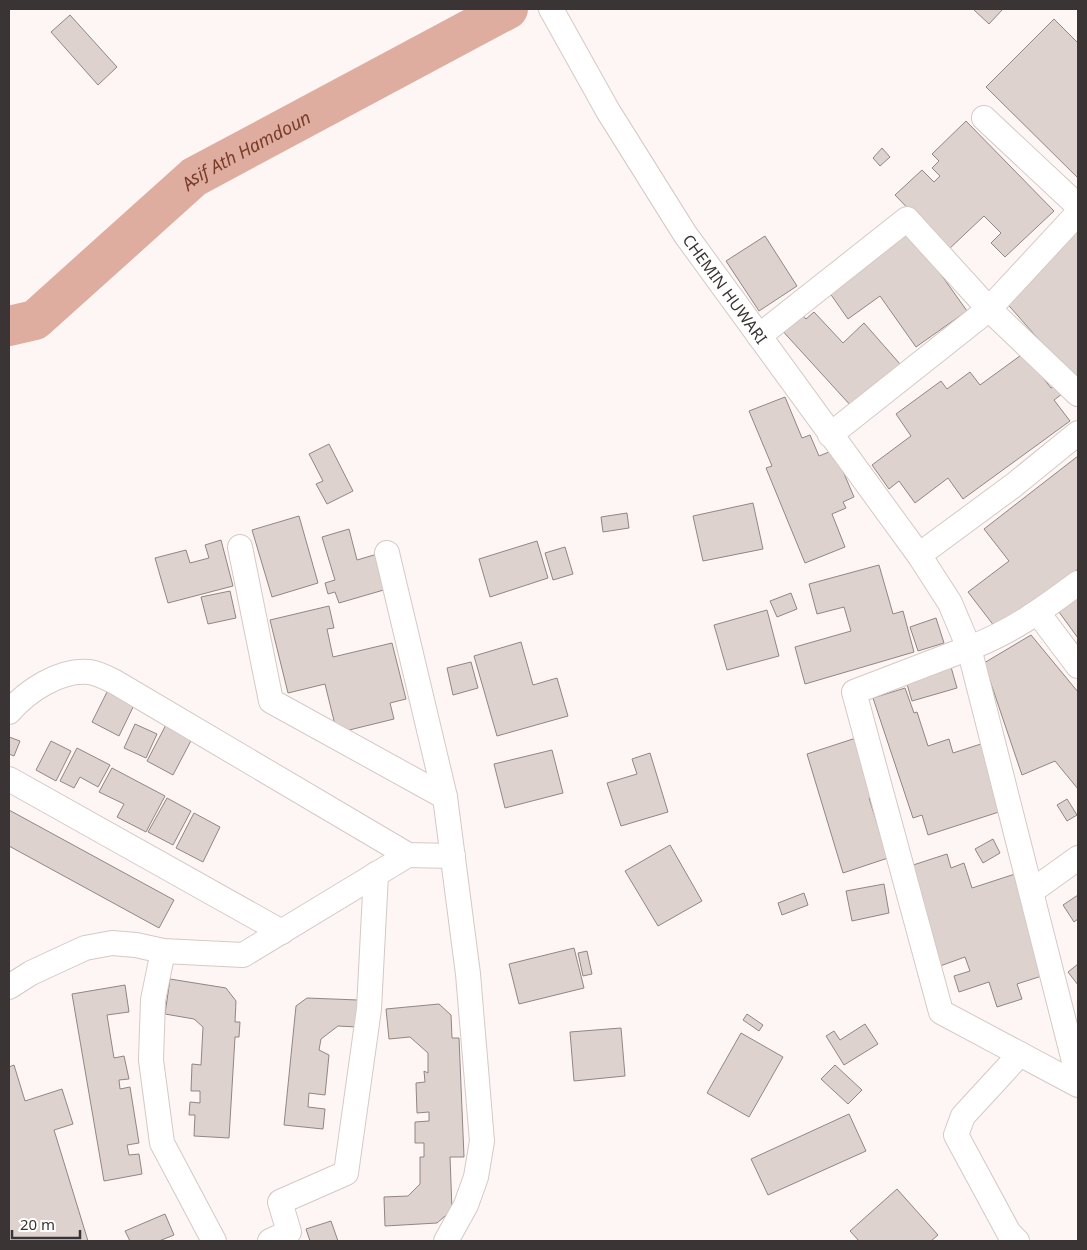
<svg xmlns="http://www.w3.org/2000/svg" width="1087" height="1250" font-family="'Noto Sans',sans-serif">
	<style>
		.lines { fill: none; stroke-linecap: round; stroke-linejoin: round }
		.river { stroke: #dfad9f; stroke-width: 40 }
		.building { fill: #ded2ce; stroke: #928683 }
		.street-casing { stroke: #d5c9c6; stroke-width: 26 }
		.street { stroke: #fff; stroke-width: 24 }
		.labels { text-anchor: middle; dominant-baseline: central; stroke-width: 4.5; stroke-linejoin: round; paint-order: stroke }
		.street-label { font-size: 16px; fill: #3a3534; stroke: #fff }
		.water-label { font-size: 18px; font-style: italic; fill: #7a3c2a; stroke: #fff }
	</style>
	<rect width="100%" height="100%" fill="#fef6f4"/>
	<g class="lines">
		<path class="river" id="s1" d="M9,326L35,320L194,177L508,9"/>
	</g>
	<path class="building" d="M973,9H1003L989,24Z
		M70,15L117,67L98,85L51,32Z
		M1054,19L1078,43V178L986,87Z
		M966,121L1054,211L1005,257L991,243L1001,233L984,216L948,250L895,195L922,170L934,182L940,176L932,168L939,161L932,154Z
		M882,148L890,157L880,166L873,158Z
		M910,231L967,311L916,347L880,296L848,319L827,289Z
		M1078,231V384L1003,299Z
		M765,236L797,286L759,311L726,261Z
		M798,310L806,319L814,312L843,343L864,323L900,364L852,407L779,327Z
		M1024,353L1051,388L1060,382L1066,391L1054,400L1070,421L963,499L948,478L915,503L899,481L889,489L872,465L911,436L896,414L941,381L947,389L970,372L980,385Z
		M785,397L802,438L810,435L819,456L834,450L854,497L843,502L846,508L832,514L845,547L805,563L766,468L772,466L749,411Z
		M329,444L353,491L327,504L316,484L323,481L309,454Z
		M1078,456V569L998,631L968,592L1009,561L984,529Z
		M753,503L763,549L703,561L693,516Z
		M627,513L629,528L603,532L601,517Z
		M299,516L318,583L272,597L252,530Z
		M349,529L357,560L384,552L394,587L339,603L335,592L328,594L325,583L335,580L322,537Z
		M221,540L233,586L168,603L155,558L186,550L190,563L209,558L205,545Z
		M537,541L548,578L490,597L479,559Z
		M565,547L573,574L553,580L545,553Z
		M879,565L893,614L903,611L914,652L805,684L795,647L851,631L844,607L817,614L809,584Z
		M230,591L236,618L208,624L201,597Z
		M791,593L797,609L777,617L770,601Z
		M1078,597V638L1059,612Z
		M329,606L334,628L327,629L333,657L392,643L406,699L390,703L394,719L337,733L325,684L288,693L270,620Z
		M767,610L779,656L727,670L714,625Z
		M936,618L944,643L918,651L910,627Z
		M1031,635L1078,692V789L1055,761L1022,775L984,663Z
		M521,642L533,685L557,678L568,716L497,736L474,656Z
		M471,662L478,688L453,695L447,668Z
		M951,667L957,688L912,701L906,681Z
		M110,686L137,699L119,736L92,722Z
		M905,688L914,713L917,712L928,746L949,739L953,753L984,743L1005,810L928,835L922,815L913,818L873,698Z
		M168,721L194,735L173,775L147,761Z
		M135,724L157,734L146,758L124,748Z
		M9,737L20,741L14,756L9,754Z
		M856,738L875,796L869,798L888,858L843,873L807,754Z
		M51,741L71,751L56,781L36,770Z
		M77,748L110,765L98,787L80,777L74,788L60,781Z
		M552,750L563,793L505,808L494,764Z
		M650,753L668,812L621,826L607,783L637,774L632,759Z
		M112,768L165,796L146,832L117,817L124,804L99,792Z
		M167,798L191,811L173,845L148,832Z
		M1067,799L1077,815L1067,821L1057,805Z
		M9,810L174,900L159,928L9,846Z
		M194,813L220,827L203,862L176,848Z
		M993,839L1000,853L983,863L975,849Z
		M670,845L702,901L658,926L625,871Z
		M947,854L951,868L964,863L972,888L1015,874L1048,974L1017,984L1022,999L997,1007L989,982L959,992L954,976L970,971L965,957L940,966L907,867Z
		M884,884L889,913L852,921L846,891Z
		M804,893L808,905L782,915L778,903Z
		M1078,895V919L1074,922L1063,905Z
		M574,948L584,988L519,1004L509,964Z
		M587,951L592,974L583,976L578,953Z
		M1078,964V985L1068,972Z
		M170,979L226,988L236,1001L235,1022H240L239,1037H235L229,1138L194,1136L195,1115H189L190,1102L200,1103V1091H191L192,1064L201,1065L203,1027L194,1019L165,1014Z
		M125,985L129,1012L107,1015L114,1058L124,1056L129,1079L119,1080L120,1089L130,1087L139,1143L127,1145L129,1155L139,1154L142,1174L104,1181L72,994Z
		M307,998L358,1000L357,1027L338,1026L321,1039L319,1050L329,1055L325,1095L309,1093L308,1107L325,1109L323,1129L284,1125L296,1006Z
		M439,1004L451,1015L452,1038H459L464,1157H450L452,1210L437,1223L385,1226L384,1197L408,1196L420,1184V1157H424V1143H415V1122L429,1121V1112L417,1113L416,1083L425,1082L424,1071L428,1073V1053L410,1037L389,1039L386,1009Z
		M747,1014L763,1025L759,1031L743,1020Z
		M865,1024L878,1044L844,1065L826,1036L834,1031L840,1040Z
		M621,1028L625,1076L574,1081L570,1032Z
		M741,1033L783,1057L749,1117L707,1093Z
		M14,1065L25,1101L62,1089L73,1124L54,1130L88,1241H9V1067Z
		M835,1065L862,1090L848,1104L821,1079Z
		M849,1114L866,1151L768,1195L751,1159Z
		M897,1189L938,1235L931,1241H859L850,1231Z
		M165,1214L174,1235L159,1241H130L125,1231Z
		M331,1221L338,1241H310L306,1229Z"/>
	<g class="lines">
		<defs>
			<g id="street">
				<path id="s2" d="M551,9L608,111L685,234L919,555L950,603L969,648C1010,633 1043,609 1078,583"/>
				<path d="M984,118L1078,206"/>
				<path d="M759,336L907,219L989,309L1078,394"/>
				<path d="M830,435L989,309L1078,213"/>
				<path d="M240,547L271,701L445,797"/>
				<path d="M387,553L445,797L468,974L482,1141L476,1177L466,1205L446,1241"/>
				<path d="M919,555L1014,485L1078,433"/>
				<path d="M1038,613L1078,666"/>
				<path d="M9,712C27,691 60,669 89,672C98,673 107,678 115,682L408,855L453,856"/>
				<path d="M9,779L282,932"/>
				<path d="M1032,891L1078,858"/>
				<path d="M163,951L153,1000L151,1060L162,1143L214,1241"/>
				<path d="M9,987L31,973L85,948L112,943L136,945L163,951L243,955L408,855"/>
				<path d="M1078,1077L969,648L854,692L941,1012L1078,1085"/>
				<path d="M270,1241L289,1232L280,1202L346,1173L369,1009L376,874"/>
				<path d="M1017,1241L1009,1233L956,1135L963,1116L1020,1054"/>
			</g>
		</defs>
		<use href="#street" class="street-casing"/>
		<use href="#street" class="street"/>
	</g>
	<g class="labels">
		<g class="street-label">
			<text stroke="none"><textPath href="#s2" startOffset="330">CHEMIN HUWARI</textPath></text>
		</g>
		<g class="water-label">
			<text stroke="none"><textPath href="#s1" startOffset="299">Asif Ath Hamdoun</textPath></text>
		</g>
	</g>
	<rect width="1087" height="1250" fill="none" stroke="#3a3534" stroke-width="20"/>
	<path d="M12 1230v8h68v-8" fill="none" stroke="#3a3534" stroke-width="2.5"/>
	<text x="20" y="1230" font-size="15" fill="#3a3534" stroke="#ffffff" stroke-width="4" paint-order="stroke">20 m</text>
</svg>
